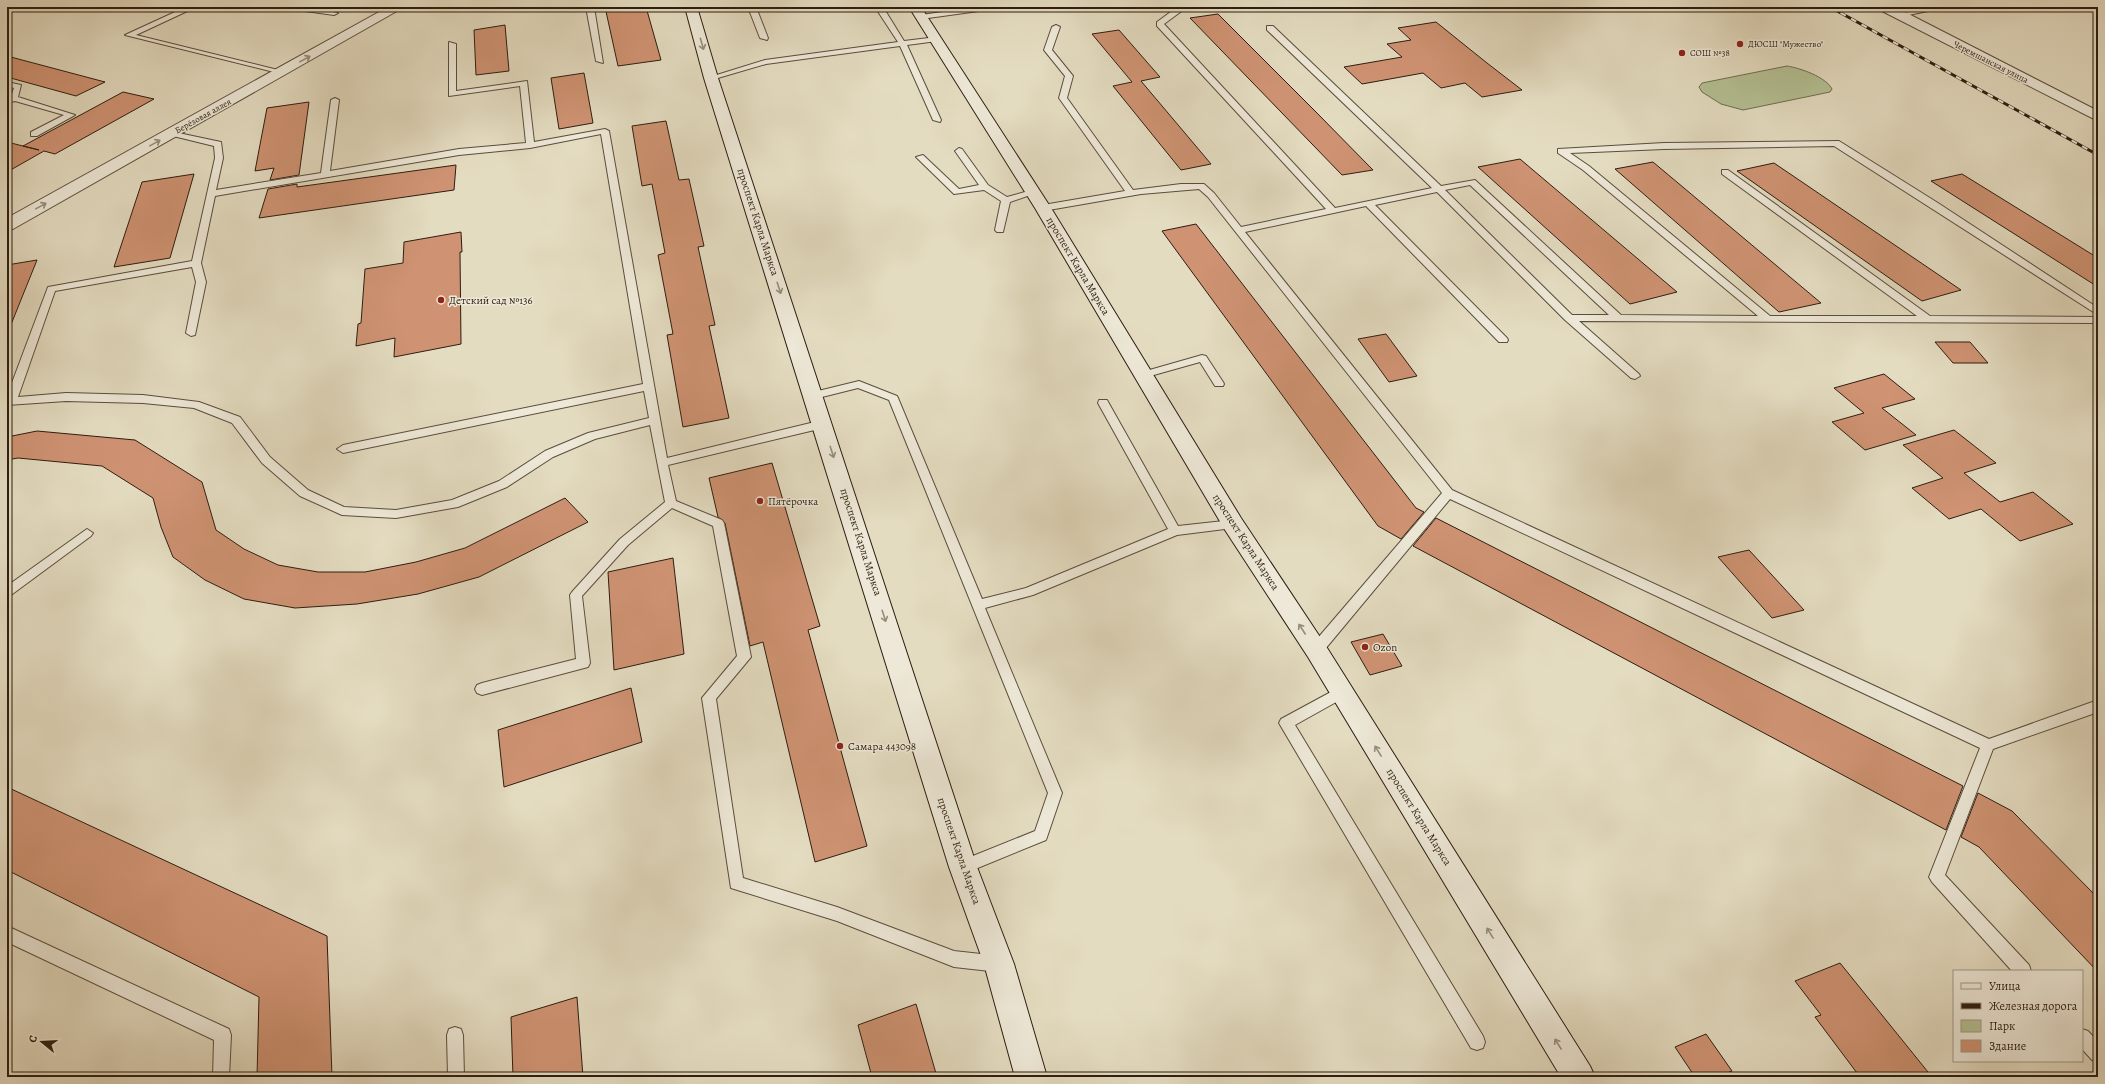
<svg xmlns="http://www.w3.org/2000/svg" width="2105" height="1084" font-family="Alegreya,serif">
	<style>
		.green { fill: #b4c093; stroke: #706e52 }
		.building { fill: #cf9373; stroke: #2d1d10 }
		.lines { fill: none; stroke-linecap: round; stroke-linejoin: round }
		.lane-casing { stroke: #5b4d3c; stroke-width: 2 }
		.street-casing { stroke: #5b4d3c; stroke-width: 2 }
		.secondary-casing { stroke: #2d1d10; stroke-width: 2 }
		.lane { fill: #ede8d7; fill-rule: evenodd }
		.street { fill: #ede8d7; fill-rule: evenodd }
		.secondary { fill: #ede8d7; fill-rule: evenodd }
		.rail-casing { stroke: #2d1d10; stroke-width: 3 }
		.rail { stroke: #ede8d7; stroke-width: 2; stroke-dasharray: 6; stroke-linecap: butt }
		.oneway { stroke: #978d7d }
		.poi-dot { fill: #8f2418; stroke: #ede8d7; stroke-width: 1.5 }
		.labels { text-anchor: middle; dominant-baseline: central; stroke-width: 3; stroke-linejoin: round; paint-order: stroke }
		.far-poi-label { font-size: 9px; fill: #2d1d10; stroke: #ede8d7; text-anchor: start }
		.far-street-label { font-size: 9px; fill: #2d1d10; stroke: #ede8d7 }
		.street-label { font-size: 11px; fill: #2d1d10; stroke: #ede8d7 }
		.poi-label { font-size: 11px; fill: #2d1d10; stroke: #ede8d7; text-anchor: start }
	</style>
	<rect width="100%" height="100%" fill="#e4dcc1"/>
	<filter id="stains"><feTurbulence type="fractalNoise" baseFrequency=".005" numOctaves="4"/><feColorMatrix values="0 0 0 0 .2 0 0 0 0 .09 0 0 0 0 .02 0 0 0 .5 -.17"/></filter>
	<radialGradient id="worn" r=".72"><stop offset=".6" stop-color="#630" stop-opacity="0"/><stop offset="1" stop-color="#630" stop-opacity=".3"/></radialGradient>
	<path class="green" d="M1787,66C1800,68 1826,77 1832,89L1830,92L1743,110L1721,104L1702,92L1699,87L1702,83Z"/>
	<path class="building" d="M605,7H646L661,60L618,66Z
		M1218,14L1315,111L1373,170L1342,175L1190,18Z
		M1436,22L1487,63L1522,90L1482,97L1465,83L1441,88L1423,73L1362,84L1344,67L1402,57L1387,44L1411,40L1398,28Z
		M505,25L509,71L476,75L474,30Z
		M1119,30L1160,77L1141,81L1211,164L1181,170L1113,86L1132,82L1092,34Z
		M7,56L105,82L76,96L7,77Z
		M584,73L593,123L559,129L551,78Z
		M123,92L154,99L55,154L44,151L7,172V142L39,150L23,146Z
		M309,102L299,175L270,180L274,168L255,171L267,108Z
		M666,121L679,180L689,179L704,246L698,247L715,325L709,326L729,418L683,427L667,335L673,334L658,255L665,253L652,184L642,186L632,126Z
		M1520,159L1677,292L1630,304L1478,167Z
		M1653,162L1821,303L1779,312L1615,169Z
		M1774,163L1961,290L1922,301L1737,171Z
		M456,165L454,190L259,218L268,189L297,184V187Z
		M194,174L170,258L114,267L142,182Z
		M1962,174L2098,258V287L1931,181Z
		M1196,224L1416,508L1424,512L1401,539L1378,526L1162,231Z
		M461,232L462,252H460L461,344L394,357L395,338L356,346L358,324L361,323L365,269L403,263L404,242Z
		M37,260L8,332L7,331V265Z
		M1386,334L1417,376L1389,382L1358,339Z
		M1935,342H1970L1988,363H1953Z
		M1884,374L1915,399L1882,408L1916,435L1865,450L1832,422L1864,413L1834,388Z
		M1954,430L1996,463L1964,473L2000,502L2033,492L2073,524L2020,541L1981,509L1949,519L1912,488L1943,478L1903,445Z
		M37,431L135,440L202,482L216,530L244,549L278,565L318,572H365L416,562L465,548L565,498L588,522L479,577L418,594L357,604L295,608L244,599L205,580L173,557L161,527L153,498L102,466L18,458L7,460V437Z
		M772,463L820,626L808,630L867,846L815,862L763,642L750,646L725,523L718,517L709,478Z
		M1436,518L1963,786L1946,830L1413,546Z
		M1749,550L1804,610L1772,618L1718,557Z
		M673,558L684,654L614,670L608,572Z
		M1383,634L1402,666L1370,675L1351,642Z
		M631,688L642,742L504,787L498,730Z
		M7,787L327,936L332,1077H257L259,997L7,870Z
		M1978,793L2012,811L2098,898V972L1979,847L1961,837Z
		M1840,963L1932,1077H1860L1815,1017L1821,1015L1795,981Z
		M577,997L583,1077H513L511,1017Z
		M916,1004L937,1077H872L858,1025Z
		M1706,1034L1732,1071L1717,1077H1695L1675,1047Z"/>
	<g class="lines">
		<defs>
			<path id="lane" d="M186,7H196L136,35L286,72L282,74L125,35Z
				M287,7H306L338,13L334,15L291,9Z
				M586,7H594L603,63L596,61Z
				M748,7H756L768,38L767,40L760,38Z
				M875,7H883L904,41L937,37L941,39L937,41L907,45L941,120L940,122L933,120L900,46L766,64L711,80L707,78L765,60L898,42Z
				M978,7H997L993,9L921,19L917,17L921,15Z
				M1931,7H1947L1899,17L1895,15Z
				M1176,8L1183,10L1164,24L1335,208L1432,188L1267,30V26H1273L1441,186L1475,180L1621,315L1758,316L1583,170L1558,153V149L1664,143L1839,141L1938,203L2098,308V315L1834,146L1664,149L1570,153L1589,166L1770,316H1917L1722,174V170H1728L1930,316L2098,317V323L1579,321L1639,374L1640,376L1635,379L1631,378L1565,320L1437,192L1375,205L1507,338L1508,340L1507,342H1499L1366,206L1245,232L1452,490L1989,739L2098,700V712L1993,749L1945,875L2029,965L2031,971H2012L1932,882L1929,877L1980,748L1450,499L1321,654L1316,655L1311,654L1310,650L1311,646L1442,493L1208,197L1199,189L1141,194L1043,211L1039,208L1043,205L1125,191L1059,98L1065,76L1044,50L1052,27L1056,25L1060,27L1052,50L1073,76L1067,98L1133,190L1181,184H1204L1214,193L1241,227L1326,209L1157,26V22ZM1470,185L1609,315H1572L1445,190Z
				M449,42L456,44V91L527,81L534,142L605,129L609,131L667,458L823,420L828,424L823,428L668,465L676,501L722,520L724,523L751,657L716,699L743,878L837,907L954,951L999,956L1005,958L1007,964L1005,970L999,972L954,967L837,921L731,888L702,698L737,656L713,526L672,508L628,545L582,596L590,663L588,667L482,695L477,693L475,689L477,685L482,683L576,659L570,595L572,592L620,539L665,502L650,425L595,439L553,457L507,487L458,507L396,518L342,515L300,496L262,463L232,423L194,408L143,403L66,401L7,405V396L48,287L192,261L215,158L214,146L169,135V131L221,142L223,158L216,190L321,173L331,100L335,98L339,100L330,171L459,149L526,143L520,86L449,96ZM601,134L643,384L343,445L337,449L343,453L644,391L649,418L588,433L545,451L499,481L452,500L396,510L344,507L308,490L270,457L240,417L199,402L143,395L66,393L18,397L55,291L192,267L196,282L186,333L191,336L195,335L206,282L201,263L215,196L459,155L530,148Z
				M7,82L21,85L18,97L75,115L37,136H31V132L64,115L15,101L7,103V98L11,97L14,88L7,86Z
				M959,148L962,149L988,185L1007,197L1032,190L1036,193L1010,202L1003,232H997L995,230L1001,201L984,190L954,194L916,157L923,155L959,189L979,185L955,151Z
				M1202,355L1206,356L1223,382L1224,384L1223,386H1215L1200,362L1143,378L1138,375L1139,373Z
				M859,381L897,396L898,398L982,599L1026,588L1168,529L1098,403L1099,400H1107L1178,526L1233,520L1239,524L1233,528L1177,535L1033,595L985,608L1062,793L1046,840L963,874L958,872L956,867L958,862L1035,831L1048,793L889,400L858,388L814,399L809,395L810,393Z
				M87,529L93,533L91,536L7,598V586Z
				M1342,686L1347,688L1349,692L1347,696L1295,725L1483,1036L1485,1042L1483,1048L1477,1050L1471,1048L1279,723L1281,719Z
				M7,926L229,1029L231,1035L229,1077H213L214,1040L7,942Z
				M455,1027L461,1029L463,1035L464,1077H448L447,1035L449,1029Z
				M2082,1029L2088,1031L2098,1042V1062L2092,1060L2082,1049Z"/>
			<path id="street" d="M388,7H404L13,229L7,230V218Z
				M1879,7H1895L2098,111V121L1880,10Z"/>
			<path id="secondary" d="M685,7H697L718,78L977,867L1014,964L1047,1077H1015L984,964L949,867L704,78Z
				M909,7H921L1051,208L1241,518L1324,643L1590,1066L1595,1077H1561L1308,657L1225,530L1035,208Z"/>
		</defs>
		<use href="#lane" class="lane-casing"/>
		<use href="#street" class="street-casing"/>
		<use href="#secondary" class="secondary-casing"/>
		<use href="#lane" class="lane"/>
		<use href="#street" class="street"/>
		<use href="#secondary" class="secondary"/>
		<defs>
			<path id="rail" d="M1830,7L2098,155"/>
		</defs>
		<use href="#rail" class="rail-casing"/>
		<use href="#rail" class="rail"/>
	</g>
	<defs><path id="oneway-shaft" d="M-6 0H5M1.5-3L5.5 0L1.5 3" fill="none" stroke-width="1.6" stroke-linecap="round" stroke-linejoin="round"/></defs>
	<g class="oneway">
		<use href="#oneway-shaft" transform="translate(702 44) rotate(74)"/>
		<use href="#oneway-shaft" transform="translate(305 59) rotate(-29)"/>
		<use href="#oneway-shaft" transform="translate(155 143) rotate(-29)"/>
		<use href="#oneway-shaft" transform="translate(41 206) rotate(-29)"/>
		<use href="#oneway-shaft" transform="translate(779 288) rotate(72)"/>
		<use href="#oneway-shaft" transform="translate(832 452) rotate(72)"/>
		<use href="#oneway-shaft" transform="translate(884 616) rotate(72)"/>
		<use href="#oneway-shaft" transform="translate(1302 629) rotate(-123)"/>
		<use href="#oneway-shaft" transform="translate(1378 751) rotate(-122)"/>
		<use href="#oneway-shaft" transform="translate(1490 933) rotate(-122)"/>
		<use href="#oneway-shaft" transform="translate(1558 1044) rotate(-122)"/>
	</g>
	<g class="poi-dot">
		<circle cx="1740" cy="44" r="4"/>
		<circle cx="1682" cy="53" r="4"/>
		<circle cx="441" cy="300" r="4"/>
		<circle cx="760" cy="501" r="4"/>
		<circle cx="1365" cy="647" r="4"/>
		<circle cx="840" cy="746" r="4"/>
	</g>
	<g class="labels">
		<g class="far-poi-label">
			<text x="1748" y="44">ДЮСШ "Мужество"</text>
			<text x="1690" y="53">СОШ №38</text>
		</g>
		<g class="far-street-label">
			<text transform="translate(1991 62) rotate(27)">Черемшанская улица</text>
			<text transform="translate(203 116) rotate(-29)">Берёзовая аллея</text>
		</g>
		<g class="street-label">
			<text transform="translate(758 222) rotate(72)">проспект Карла Маркса</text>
			<text transform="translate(1078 266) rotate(59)">проспект Карла Маркса</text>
			<text transform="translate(861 542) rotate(72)">проспект Карла Маркса</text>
			<text transform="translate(1246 542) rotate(57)">проспект Карла Маркса</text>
			<text transform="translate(1419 817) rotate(58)">проспект Карла Маркса</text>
			<text transform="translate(959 851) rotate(71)">проспект Карла Маркса</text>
		</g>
		<g class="poi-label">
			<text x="449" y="300">Детский сад №136</text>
			<text x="768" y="501">Пятёрочка</text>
			<text x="1373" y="647">Ozon</text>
			<text x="848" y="746">Самара 443098</text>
		</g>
	</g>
	<rect width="2105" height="1084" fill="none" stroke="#e4dcc1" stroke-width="24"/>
	<rect x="8" y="8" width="2089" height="1068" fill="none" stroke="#2d1d10" stroke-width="2"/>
	<rect x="12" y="12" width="2081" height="1060" fill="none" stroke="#2d1d10"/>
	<rect x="1953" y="970" width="130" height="92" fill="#ede8d7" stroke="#a09787"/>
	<rect x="1961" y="983" width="20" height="6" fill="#ede8d7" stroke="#a09787"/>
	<text x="1989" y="990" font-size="12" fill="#2d1d10">Улица</text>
	<rect x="1961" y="1003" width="20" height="6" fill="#2d1d10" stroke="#a09787"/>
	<text x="1989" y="1010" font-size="12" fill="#2d1d10">Железная дорога</text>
	<rect x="1961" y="1020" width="20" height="12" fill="#b4c093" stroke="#a09787"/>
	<text x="1989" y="1030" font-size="12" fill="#2d1d10">Парк</text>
	<rect x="1961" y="1040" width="20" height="12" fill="#cf9373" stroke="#a09787"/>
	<text x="1989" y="1050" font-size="12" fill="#2d1d10">Здание</text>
	<g transform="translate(42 1042) rotate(288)" stroke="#ede8d7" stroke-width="3" paint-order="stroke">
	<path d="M0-3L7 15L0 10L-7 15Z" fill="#2d1d10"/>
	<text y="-6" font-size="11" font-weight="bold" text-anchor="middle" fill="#2d1d10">С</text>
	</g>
	<rect width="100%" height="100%" filter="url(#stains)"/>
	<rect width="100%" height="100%" fill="url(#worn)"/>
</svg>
